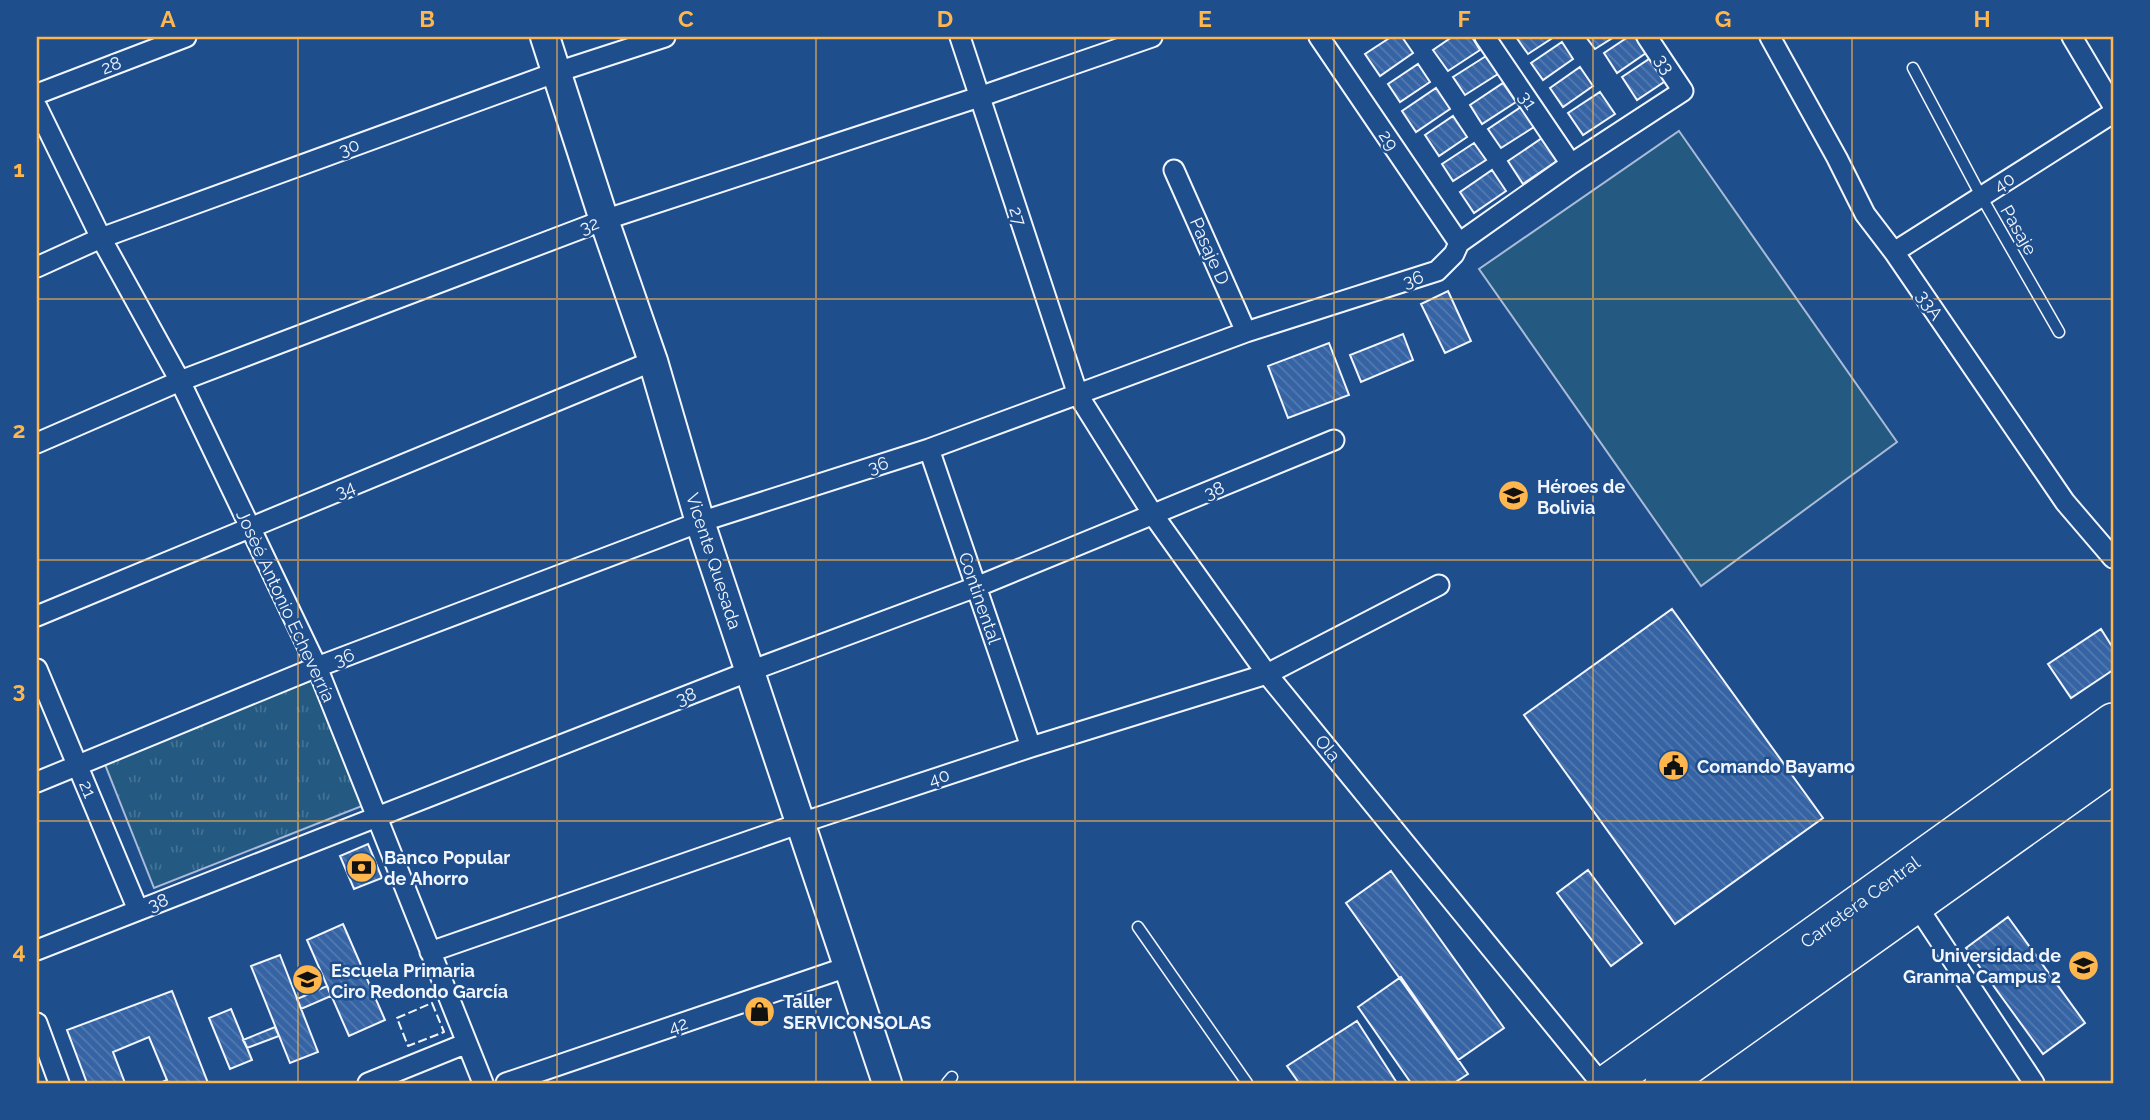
<svg xmlns="http://www.w3.org/2000/svg" width="2150" height="1120" font-family="Raleway,sans-serif">
	<style>
		.grass { fill: #245a82; stroke: #a8bbd7; stroke-width: 2 }
		.park { fill: url(#park-tufts); stroke: #a8bbd7; stroke-width: 2 }
		.building { fill: url(#building-back-hatch); stroke: #f2f6ff; stroke-width: 2 }
		.lines { fill: none; stroke-linecap: round; stroke-linejoin: round }
		.lane-casing { stroke: #f2f6ff; stroke-width: 13 }
		.street-casing { stroke: #f2f6ff; stroke-width: 23 }
		.secondary-casing { stroke: #f2f6ff; stroke-width: 32 }
		.highway-casing { stroke: #f2f6ff; stroke-width: 40 }
		.lane { stroke: #1f4e8c; stroke-width: 10 }
		.street { stroke: #1f4e8c; stroke-width: 19 }
		.secondary { stroke: #1f4e8c; stroke-width: 28 }
		.highway { stroke: #1f4e8c; stroke-width: 37 }
		.fence { stroke: #f2f6ff; stroke-width: 2; stroke-dasharray: 9 3.5; stroke-linecap: butt }
		.grid { fill: none; stroke: #ffb74d; stroke-width: 2; stroke-opacity: 0.55 }
		.labels { text-anchor: middle; dominant-baseline: central; stroke-width: 5; stroke-linejoin: round; paint-order: stroke }
		.street-label { font-size: 18px; fill: #f2f6ff; stroke: #1f4e8c }
		.poi-label { font-size: 18px; font-weight: bold; fill: #f2f6ff; stroke: #1f4e8c; text-anchor: start }
		.neatline { fill: none; stroke: #ffb74d; stroke-width: 2.5 }
		.grid-label { font-size: 23px; text-anchor: middle; font-weight: bold; fill: #ffb74d }
	</style>
	<defs>
		<pattern id="park-tufts" width="24" height="20" patternUnits="userSpaceOnUse" patternTransform="scale(1.75)"><rect width="24" height="20" fill="#245a82"/><path d="M3 7l-1-3M5 7V3M7 7l1-3M15 17l-1-3M17 17v-4M19 17l1-3" fill="none" stroke="#447295"/></pattern>
		<pattern id="building-back-hatch" width="6" height="6" patternUnits="userSpaceOnUse" patternTransform="scale(1.75)"><rect width="6" height="6" fill="#3563a3"/><path d="M-1 5l2 2M0 0l6 6M5-1l2 2" fill="none" stroke="#537ab1"/></pattern>
	</defs>
	<rect width="100%" height="100%" fill="#1f4e8c"/>
	<path class="grass" d="M1679,131L1897,442L1701,586L1479,269Z"/>
	<path class="park" d="M312,680L362,806L154,888L104,762Z"/>
	<path class="building" d="M1391,37H1402L1413,53L1380,76L1365,54Z
		M1452,37H1472L1480,50L1448,71L1433,50Z
		M1516,37H1554L1528,54Z
		M1586,37H1614L1595,49Z
		M1628,37H1635L1646,53L1617,73L1604,53Z
		M1562,42L1573,59L1543,80L1531,63Z
		M1486,56L1498,74L1465,95L1453,77Z
		M1652,57L1667,80L1637,100L1622,77Z
		M1418,64L1430,82L1400,102L1388,84Z
		M1580,67L1593,86L1563,107L1550,88Z
		M1503,83L1516,102L1482,124L1470,105Z
		M1436,88L1450,109L1416,132L1402,111Z
		M1600,92L1615,114L1583,135L1568,113Z
		M1521,107L1534,127L1501,148L1488,129Z
		M1453,116L1467,137L1439,156L1425,135Z
		M1545,136L1560,159L1523,184L1508,161Z
		M1474,143L1486,160L1453,181L1442,164Z
		M1492,170L1506,191L1474,213L1460,192Z
		M1448,291L1471,341L1445,353L1421,304Z
		M1403,334L1413,360L1361,382L1350,355Z
		M1329,343L1349,395L1288,418L1268,366Z
		M1672,609L1823,818L1675,924L1524,715Z
		M2101,629L2113,648V670L2071,698L2048,664Z
		M368,844L382,878L354,889L340,856Z
		M1588,870L1642,943L1611,966L1557,893Z
		M1391,871L1504,1028L1458,1060L1346,903Z
		M2008,917L2085,1023L2043,1054L1966,948Z
		M343,924L385,1020L349,1036L307,940Z
		M280,955L318,1052L290,1063L251,966Z
		M1401,977L1468,1074L1454,1083H1411L1358,1007Z
		M327,986L331,996L301,1009L297,999Z
		M172,991L208,1083H160L167,1080L149,1037L113,1052L125,1083H87L67,1030Z
		M231,1009L252,1060L230,1069L209,1018Z
		M1357,1021L1397,1083H1299L1287,1066Z
		M275,1027L279,1036L247,1048L243,1040Z"/>
	<g class="lines">
		<defs>
			<path id="lane" d="M1913,68L1981,196L2059,332
				M1138,927L1247,1083
				M947,1083L952,1077"/>
			<path id="street" d="M960,37L1078,395L1154,516L1267,674L1601,1083
				M1319,37L1459,243
				M1485,37L1571,164
				M1770,37L1837,158L1865,214L1894,252L2065,502L2113,558
				M2072,37L2113,106
				M37,94L186,37
				M37,107L101,238L180,381L317,667L483,1083
				M1174,170L1246,332
				M1894,252L2113,113
				M37,267L101,238L557,72L665,37
				M37,443L180,381L604,220L979,97L1152,37
				M929,449L1031,747
				M37,616L653,361
				M37,669L138,910
				M37,782L317,667L700,522L929,449L1246,332L1437,271L1454,254L1459,243L1571,164L1683,91L1647,37
				M1913,900L2034,1083
				M37,950L750,671L976,587L1334,440
				M430,952L801,823L1031,747L1267,674L1439,585
				M37,1023L59,1083
				M368,1083L467,1043
				M506,1083L850,966"/>
			<path id="secondary" d="M545,37L604,220L653,361L700,522L887,1083"/>
			<path id="highway" d="M1608,1083L2113,722
				M1664,1083L2113,764"/>
		</defs>
		<use href="#lane" class="lane-casing"/>
		<use href="#street" class="street-casing"/>
		<use href="#secondary" class="secondary-casing"/>
		<use href="#highway" class="highway-casing"/>
		<use href="#lane" class="lane"/>
		<use href="#street" class="street"/>
		<use href="#secondary" class="secondary"/>
		<use href="#highway" class="highway"/>
		<path class="fence" d="M432,1003L444,1032L408,1046L397,1018Z"/>
	</g>
	<path class="grid" d="M298,37V1083M557,37V1083M816,37V1083M1075,37V1083M1334,37V1083M1593,37V1083M1852,37V1083M37,299H2113M37,560H2113M37,821H2113"/>
	<defs>
		<symbol id="school-disc" viewBox="-11 -11 22 22"><circle r="9.5" fill="#ffb74d" stroke="#1f4e8c"/><path d="M0-5L7-2L0 1L-7-2ZM-4 1L0 2.5L4 1V4Q0 6-4 4Z" fill="#111"/></symbol>
		<symbol id="civic-disc" viewBox="-11 -11 22 22"><circle r="9.5" fill="#ffb74d" stroke="#1f4e8c"/><path d="M-.6-6.5H3V-4.5H.6V-3L4-1V1h2V6H-6V1h2V-1L-.6-3ZM-1.2 2.5V6h2.4V2.5Z" fill="#111"/></symbol>
		<symbol id="bank-disc" viewBox="-11 -11 22 22"><circle r="9.5" fill="#ffb74d" stroke="#1f4e8c"/><path d="M-6-4H6V4H-6ZM0-2.3a2.3 2.3 0 1 0 0 4.6a2.3 2.3 0 1 0 0-4.6Z" fill="#111"/></symbol>
		<symbol id="university-disc" viewBox="-11 -11 22 22"><circle r="9.5" fill="#ffb74d" stroke="#1f4e8c"/><path d="M0-5L7-2L0 1L-7-2ZM-4 1L0 2.5L4 1V4Q0 6-4 4Z" fill="#111"/></symbol>
		<symbol id="shop-disc" viewBox="-11 -11 22 22"><circle r="9.5" fill="#ffb74d" stroke="#1f4e8c"/><path d="M-5-2.5h2.3a2.7 3.5 0 0 1 5.4 0H5L5.5 6h-11ZM-1.5-2.5h3a1.5 2.3 0 0 0-3 0Z" fill="#111"/></symbol>
	</defs>
	<g fill-rule="evenodd">
		<use href="#school-disc" x="1496" y="478" width="35" height="35"/>
		<use href="#civic-disc" x="1656" y="748" width="35" height="35"/>
		<use href="#bank-disc" x="344" y="850" width="35" height="35"/>
		<use href="#university-disc" x="2066" y="948" width="35" height="35"/>
		<use href="#school-disc" x="290" y="962" width="35" height="35"/>
		<use href="#shop-disc" x="742" y="994" width="35" height="35"/>
	</g>
	<g class="labels">
		<g class="street-label">
			<text transform="translate(1665 64) rotate(57)">33</text>
			<text transform="translate(111 65) rotate(-21)">28</text>
			<text transform="translate(1528 100) rotate(56)">31</text>
			<text transform="translate(1389 140) rotate(56)">29</text>
			<text transform="translate(349 147) rotate(-20)">30</text>
			<text transform="translate(2004 182) rotate(-32)">40</text>
			<text transform="translate(1018 216) rotate(72)">27</text>
			<text transform="translate(589 225) rotate(-21)">32</text>
			<text transform="translate(2019 230) rotate(60)">Pasaje</text>
			<text transform="translate(1210 251) rotate(66)">Pasaje D</text>
			<text transform="translate(1413 279) rotate(-18)">36</text>
			<text transform="translate(1930 305) rotate(56)">33A</text>
			<text transform="translate(878 465) rotate(-18)">36</text>
			<text transform="translate(345 489) rotate(-22)">34</text>
			<text transform="translate(1214 490) rotate(-23)">38</text>
			<text transform="translate(714 561) rotate(72)">Vicente Quesada</text>
			<text transform="translate(980 598) rotate(71)">Continental</text>
			<text transform="translate(286 606) rotate(65)">Josèé Antonio Echeverría</text>
			<text transform="translate(344 657) rotate(-21)">36</text>
			<text transform="translate(686 696) rotate(-21)">38</text>
			<text transform="translate(1328 748) rotate(51)">Ola</text>
			<text transform="translate(939 777) rotate(-18)">40</text>
			<text transform="translate(88 789) rotate(67)">21</text>
			<text transform="translate(158 902) rotate(-21)">38</text>
			<text transform="translate(1860 902) rotate(-36)">Carretera Central</text>
			<text transform="translate(678 1025) rotate(-19)">42</text>
		</g>
		<g class="poi-label">
			<text x="1537" y="486">Héroes de<tspan x="1537" dy="21">Bolivia</tspan></text>
			<text x="1697" y="766">Comando Bayamo</text>
			<text x="384" y="857">Banco Popular<tspan x="384" dy="21">de Ahorro</tspan></text>
			<text x="2061" y="955" text-anchor="end">Universidad de<tspan x="2061" dy="21">Granma Campus 2</tspan></text>
			<text x="331" y="970">Escuela Primaria<tspan x="331" dy="21">Ciro Redondo García</tspan></text>
			<text x="783" y="1001">Taller<tspan x="783" dy="21">SERVICONSOLAS</tspan></text>
		</g>
	</g>
	<rect width="2150" height="1120" fill="none" stroke="#1f4e8c" stroke-width="77"/>
	<rect x="38" y="38" width="2074" height="1044" class="neatline"/>
	<g class="grid-label">
		<text x="168" y="27">A</text>
		<text x="427" y="27">B</text>
		<text x="686" y="27">C</text>
		<text x="945" y="27">D</text>
		<text x="1205" y="27">E</text>
		<text x="1464" y="27">F</text>
		<text x="1723" y="27">G</text>
		<text x="1982" y="27">H</text>
		<text x="19" y="177">1</text>
		<text x="19" y="438">2</text>
		<text x="19" y="698">3</text>
		<text x="19" y="959">4</text>
	</g>
</svg>
